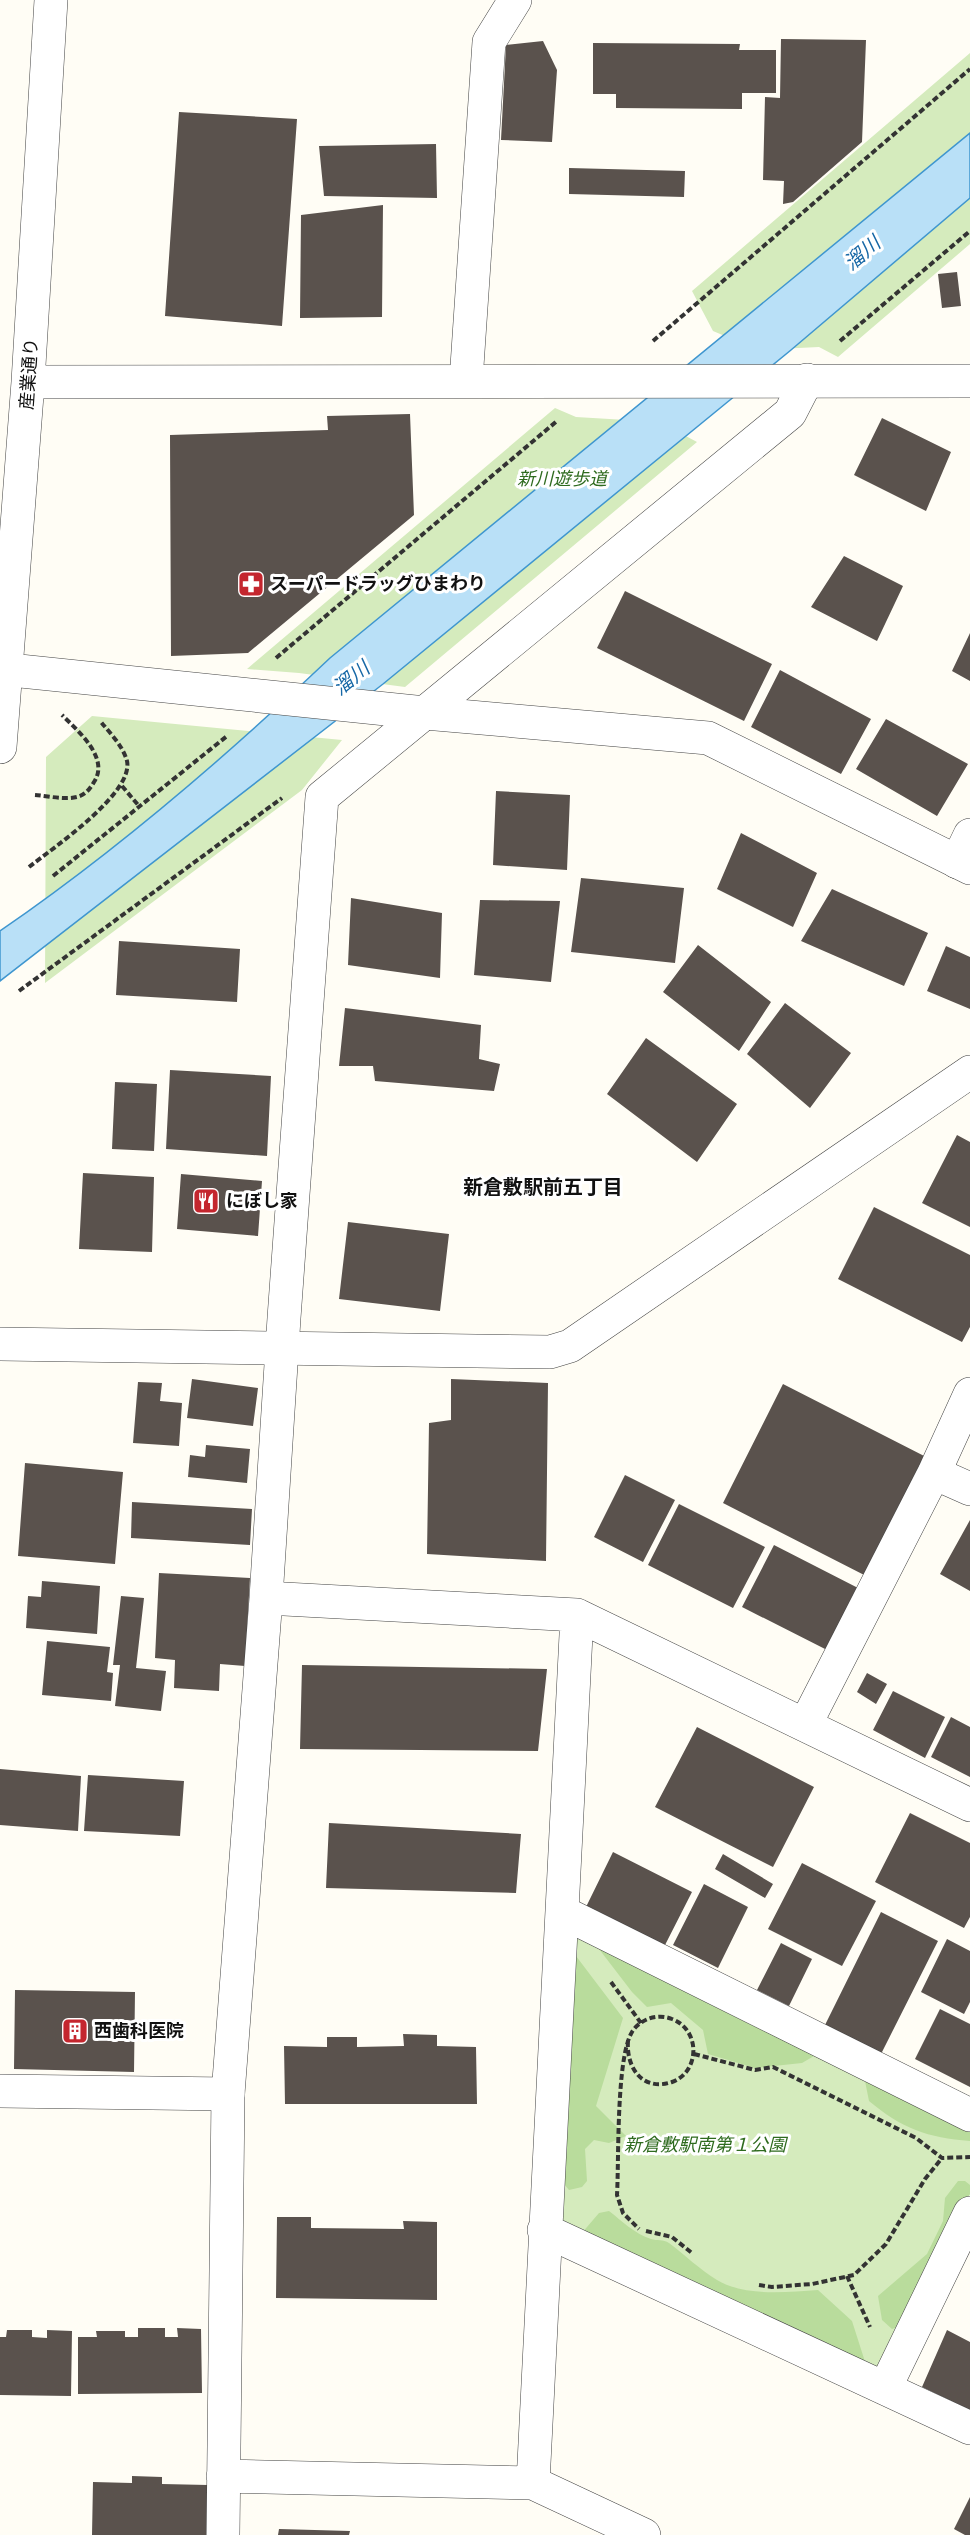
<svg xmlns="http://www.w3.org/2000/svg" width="970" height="2535" font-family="Bitter,'Noto Sans JP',serif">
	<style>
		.green { fill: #d5ebbd }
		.forest { fill: #b9dc9c }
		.water { fill: #b9e0f7; stroke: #3f96cf; stroke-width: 1.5 }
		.building { fill: #5a524d }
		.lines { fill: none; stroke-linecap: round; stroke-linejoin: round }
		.minor-casing { stroke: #444; stroke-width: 34 }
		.tertiary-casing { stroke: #444; stroke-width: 34 }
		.path { stroke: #333; stroke-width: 4; stroke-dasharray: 6 3; stroke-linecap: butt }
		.minor { stroke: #fff; stroke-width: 33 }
		.tertiary { stroke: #fff; stroke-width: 33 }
		.labels { text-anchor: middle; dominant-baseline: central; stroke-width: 6; stroke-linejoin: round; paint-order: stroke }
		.street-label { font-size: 18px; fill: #111; stroke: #fff }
		.park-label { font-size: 18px; font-style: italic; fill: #2f6b1f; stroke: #fff }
		.poi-label { font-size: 18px; font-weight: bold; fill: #111; stroke: #fff; text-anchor: start }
		.water-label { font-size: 20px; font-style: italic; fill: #1768a6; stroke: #fff }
		.neighbourhood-label { font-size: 20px; font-weight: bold; fill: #111; stroke: #fff }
	</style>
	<rect width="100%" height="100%" fill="#fffdf5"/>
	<path class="green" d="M970,53V244L838,357L819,347L758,350L713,331L692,291Z
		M555,408L576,417L643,421L669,427L697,442L405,687L299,673L247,669Z
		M92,716L342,740L302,790L45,983L46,757Z
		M577,1932L970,2130V2194L882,2376L562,2225Z"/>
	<path class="forest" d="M603,1945L970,2130V2141C928,2138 901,2128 869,2101L865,2081L814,2056L802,2063L755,2068L708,2054L703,2030L671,2003L647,2007L632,1992L599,1949Z
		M576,1956L623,2018L596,2106L626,2136L609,2143L594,2140L585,2149L587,2181L582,2187L569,2190L564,2184Z
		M958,2181H965L970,2185V2194L906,2324L892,2329L882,2320L878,2296L927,2254L943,2221L945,2198Z
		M609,2211C622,2221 635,2234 651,2239C657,2241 663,2239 669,2243C685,2255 699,2269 717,2280C746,2297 786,2292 818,2290L852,2321L867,2368L581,2234L599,2213Z"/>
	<path class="water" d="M970,133V198L791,350L383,684L0,981V931C118,850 227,756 330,658Z"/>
	<path class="building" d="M781,39L866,40L862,142L793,202L783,204L784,181L763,180L765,97L780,98Z
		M543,41L557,70L552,142L501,140L506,45Z
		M593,43L740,44L739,50H776V93H742V109L616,108V94H593Z
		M179,112L297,119L282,326L165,316Z
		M436,144L437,198L324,196L319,146Z
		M569,168L685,171L684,197L569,194Z
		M383,205L382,317L300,318L301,215Z
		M957,272L961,306L942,308L938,274Z
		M410,414L414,515L248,653L171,656L170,435L328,430L327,416Z
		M882,418L951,452L926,511L854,475Z
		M844,556L903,586L877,641L811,607Z
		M625,591L772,664L744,721L597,648Z
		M970,633V681L952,671Z
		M780,670L871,719L841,774L751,727Z
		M886,719L968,764L937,816L856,769Z
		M496,791L570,795L567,870L493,865Z
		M741,833L817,873L793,927L717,889Z
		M581,878L684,888L675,963L571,952Z
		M832,889L928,933L904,986L801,941Z
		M351,898L442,913L440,978L348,965Z
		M480,900L560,901L551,982L474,975Z
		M119,941L240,949L237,1002L116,995Z
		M698,945L771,1002L739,1051L663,992Z
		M946,946L970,957V1009L927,991Z
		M785,1003L851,1053L810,1108L747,1054Z
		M345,1008L481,1025L479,1059L500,1064L494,1091L375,1081L373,1066H339Z
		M646,1038L737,1104L697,1162L607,1094Z
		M170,1070L271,1076L267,1156L166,1149Z
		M115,1082L157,1084L154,1151L112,1149Z
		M957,1135L970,1142V1227L922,1203Z
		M83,1173L154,1177L152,1252L79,1249Z
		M181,1174L262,1181L258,1236L177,1229Z
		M874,1207L970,1255V1327L962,1342L838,1279Z
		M348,1222L449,1234L440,1311L339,1299Z
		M192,1379L258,1388L253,1426L187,1418Z
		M451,1379L548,1383L546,1561L427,1554L429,1423L451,1420Z
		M138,1382L162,1383L160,1401L182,1403L179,1446L133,1443Z
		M783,1384L932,1460L872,1579L723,1503Z
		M206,1445L250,1449L247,1483L188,1477L190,1455L205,1457Z
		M25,1463L123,1472L115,1564L18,1556Z
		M625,1475L675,1500L643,1562L594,1537Z
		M132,1502L252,1509L250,1545L131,1538Z
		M679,1504L765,1547L733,1608L648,1565Z
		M970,1520V1591L940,1574Z
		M774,1545L860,1589L829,1651L742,1607Z
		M159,1573L250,1578L245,1666L220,1664L219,1691L174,1688L175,1660L155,1658Z
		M42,1581L100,1586L97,1634L26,1628L28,1596L41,1597Z
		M121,1596L144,1598L136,1668L166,1671L161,1711L115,1706L120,1665H113Z
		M47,1641L110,1647L107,1672L113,1673L111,1701L42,1695Z
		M302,1665L547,1669L538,1751L300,1749Z
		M867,1673L887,1684L876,1704L857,1692Z
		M893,1691L945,1717L925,1758L873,1730Z
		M951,1717L970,1727V1777L931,1757Z
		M697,1727L814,1787L773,1867L655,1807Z
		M0,1769L81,1776L78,1831L0,1825Z
		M88,1775L184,1781L180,1836L84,1831Z
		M910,1813L970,1843V1917L964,1928L875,1882Z
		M329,1823L521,1834L516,1893L326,1888Z
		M613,1852L692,1892L664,1947L586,1907Z
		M723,1854L773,1884L765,1898L715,1869Z
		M802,1863L876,1901L842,1966L768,1929Z
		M704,1884L748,1907L718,1968L673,1945Z
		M881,1912L938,1941L881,2054L825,2025Z
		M947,1939L970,1951V2002L964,2014L921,1992Z
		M781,1943L812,1959L789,2006L757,1990Z
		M15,1990L135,1992L134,2072L14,2069Z
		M940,2009L970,2024V2087L915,2059Z
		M403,2034L437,2035V2046L476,2047L477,2104H285L284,2046L327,2047V2037H357V2047L404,2046Z
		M277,2217H311V2228L404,2229L403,2221L437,2222V2300L276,2298Z
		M138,2328H165V2337H178L177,2328L201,2329L202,2393L78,2394V2337H97L96,2331H125V2337H138Z
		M7,2330H32V2337L47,2338V2330L72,2331L71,2396L0,2395V2337H6Z
		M947,2330L970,2342V2410L922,2387Z
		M132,2476L162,2477V2484L208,2485L207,2535H92L93,2482L132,2483Z
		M970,2497V2535H965L954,2529Z
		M279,2529L350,2531L349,2535H278Z"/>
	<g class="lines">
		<defs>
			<path id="minor" d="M466,381L489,42L515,0
				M957,862L970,835
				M934,1473L970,1489
				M266,1598L577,1615L970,1805
				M805,1725L934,1473L970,1394
				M562,1912L970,2115
				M544,2230L970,2428
				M885,2388L970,2213
				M223,2476L533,2483L644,2535
				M533,2483L577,1615
				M223,2535L228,2094L266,1598L284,1318L322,797L790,413L807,380"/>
			<path id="tertiary" d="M28,382L970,381
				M0,669L425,713L708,738L970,868
				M0,747L28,382L51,0
				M0,1344L550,1352L570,1346L970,1072
				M0,2091L228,2094"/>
		</defs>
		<use href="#minor" class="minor-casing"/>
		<use href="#tertiary" class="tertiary-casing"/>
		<path class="path" d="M653,341L970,69
			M840,341L970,231
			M276,658L557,421
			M122,786L139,806
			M35,795C48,796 64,800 77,797C85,795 90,789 94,782C110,758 78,731 62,715
			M29,867C53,848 134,793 127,761C123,746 110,733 101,722
			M53,876L227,736
			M19,991L282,798
			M611,1982L641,2023
			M628,2041C626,2067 642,2092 672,2082C700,2072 701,2030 672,2019C658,2013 640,2019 632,2032C616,2058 619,2161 617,2195L623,2213L639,2229
			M694,2054L755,2070L773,2067L916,2138L942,2158L970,2157
			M646,2231L672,2237L692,2253
			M847,2276L870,2327
			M759,2285L772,2287L812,2284L854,2275L886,2244L925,2179L942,2158"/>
		<use href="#minor" class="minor"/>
		<use href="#tertiary" class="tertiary"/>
	</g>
	<defs>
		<symbol id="pharmacy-square" viewBox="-11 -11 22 22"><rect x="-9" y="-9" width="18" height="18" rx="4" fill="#c4262e" stroke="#fff"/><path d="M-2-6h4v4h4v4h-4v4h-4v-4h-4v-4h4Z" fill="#fff"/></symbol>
		<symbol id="restaurant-square" viewBox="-11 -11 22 22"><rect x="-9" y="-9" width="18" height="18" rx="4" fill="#c4262e" stroke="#fff"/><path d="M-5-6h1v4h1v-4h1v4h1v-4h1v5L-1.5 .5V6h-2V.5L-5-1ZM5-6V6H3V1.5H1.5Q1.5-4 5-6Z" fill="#fff"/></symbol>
		<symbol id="building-square" viewBox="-11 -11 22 22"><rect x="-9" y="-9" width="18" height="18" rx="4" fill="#c4262e" stroke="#fff"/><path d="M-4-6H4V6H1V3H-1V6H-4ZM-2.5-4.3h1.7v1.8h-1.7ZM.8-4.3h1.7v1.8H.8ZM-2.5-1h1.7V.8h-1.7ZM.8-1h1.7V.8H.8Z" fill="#fff"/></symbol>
	</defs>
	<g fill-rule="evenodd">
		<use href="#pharmacy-square" x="236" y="569" width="30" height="30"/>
		<use href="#restaurant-square" x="191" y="1186" width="30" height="30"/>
		<use href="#building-square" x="60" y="2016" width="30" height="30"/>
	</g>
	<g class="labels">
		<g class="street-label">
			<text transform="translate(29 374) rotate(-86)">産業通り</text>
		</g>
		<g class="park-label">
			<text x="562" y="479">新川遊歩道</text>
			<text x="705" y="2145">新倉敷駅南第１公園</text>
		</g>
		<g class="poi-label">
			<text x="270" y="584">スーパードラッグひまわり</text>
			<text x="226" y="1201">にぼし家</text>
			<text x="94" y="2031">西歯科医院</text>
		</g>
		<g class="water-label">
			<text transform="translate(862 253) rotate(-40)">溜川</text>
			<text transform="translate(351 678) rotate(-39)">溜川</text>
		</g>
		<g class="neighbourhood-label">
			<text x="543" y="1187">新倉敷駅前五丁目</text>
		</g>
	</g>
</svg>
